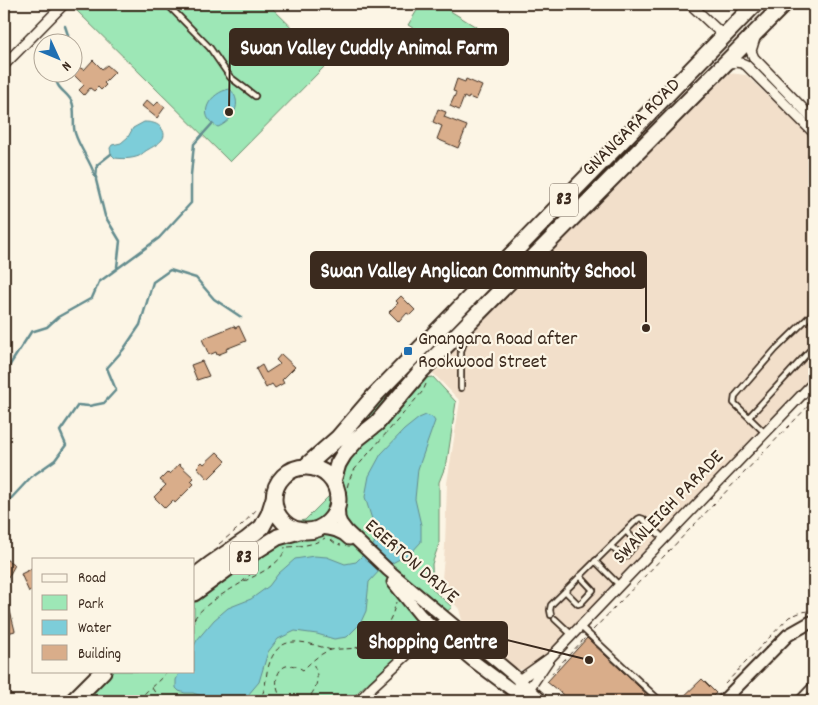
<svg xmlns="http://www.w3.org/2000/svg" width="818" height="705" font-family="Dekko,sans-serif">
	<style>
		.built { fill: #f2dfca }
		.green { fill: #9de7b6; stroke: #6c886a }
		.water { fill: #7dcdd9; stroke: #638c8e }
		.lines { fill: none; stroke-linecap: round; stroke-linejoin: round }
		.stream { stroke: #638c8e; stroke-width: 2.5 }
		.building { fill: #d9ad8a; stroke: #3b2a1e }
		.service-casing { stroke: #3b2a1e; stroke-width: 8 }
		.minor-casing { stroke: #3b2a1e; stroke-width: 12 }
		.tertiary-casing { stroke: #3b2a1e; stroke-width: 15 }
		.primary-casing { stroke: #3b2a1e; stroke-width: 19 }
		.path { stroke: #3b2a1e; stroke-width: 1; stroke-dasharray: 5 4; stroke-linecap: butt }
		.service { stroke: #fcf5e5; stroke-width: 4.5 }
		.minor { stroke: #fcf5e5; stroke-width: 9 }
		.tertiary { stroke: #fcf5e5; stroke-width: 11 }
		.primary { stroke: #fcf5e5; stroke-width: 15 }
		.poi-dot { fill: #1f6fb2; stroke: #fcf5e5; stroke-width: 2 }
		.labels { text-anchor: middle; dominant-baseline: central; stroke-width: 4.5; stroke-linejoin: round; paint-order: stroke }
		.shield { fill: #fcf5e5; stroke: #75675a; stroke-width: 1 }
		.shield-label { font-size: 19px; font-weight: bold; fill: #3b2a1e }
		.street-label { font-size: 20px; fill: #3b2a1e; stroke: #fcf5e5 }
		.poi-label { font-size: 20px; fill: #3b2a1e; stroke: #fcf5e5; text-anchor: start }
		.leader { fill: none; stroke: #3b2a1e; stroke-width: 2 }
		.callout-dot { fill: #3b2a1e; stroke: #fcf5e5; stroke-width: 2 }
		.callout { fill: #3b2a1e; stroke: #3b2a1e; stroke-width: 2 }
		.callout-label { font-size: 21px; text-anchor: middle; font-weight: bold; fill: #fff }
	</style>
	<rect width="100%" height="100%" fill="#fcf5e5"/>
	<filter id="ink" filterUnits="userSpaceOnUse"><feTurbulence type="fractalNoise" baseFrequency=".02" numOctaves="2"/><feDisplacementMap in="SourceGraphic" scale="10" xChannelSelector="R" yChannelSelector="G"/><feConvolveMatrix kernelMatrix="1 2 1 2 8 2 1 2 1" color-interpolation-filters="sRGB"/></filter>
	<g filter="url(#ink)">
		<path class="built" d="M729,73L746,75L814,140V373L533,668L517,670L464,628L459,609L441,589L445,546L447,483L460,401L433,373L520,283Z"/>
		<path class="green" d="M74,4H268L328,63L230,162L72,6Z
			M421,4H439L486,33L468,63L408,25Z
			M433,377L456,402L447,462L439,482V544L432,564L433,590L452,607L360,690L349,701H79L108,671H194V589L263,538L287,523L305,520L333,492V481L350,447L365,421L390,389L415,379Z"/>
		<path class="water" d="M230,89C244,103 233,121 218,127C195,116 210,92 230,89Z
			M144,122C151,122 158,123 162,129C169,139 156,145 149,149C145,151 142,154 139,156C131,159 123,159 115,158L111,154L110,148L112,145L121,143L128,137L133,128Z
			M426,415L432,417L435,421L418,469L415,499L421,525V542L411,553L381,569L369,582L366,611L360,624L347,637L334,639L317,634L295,631L278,639L268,652L259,682L248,695L236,701H216L193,693H185L179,691L176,688V680L180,671H194V646L197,640L214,620L228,608L251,599L269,586L278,574L295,559L314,556L327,557L345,564L356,562L374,544L376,532L365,497L369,476L381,454L404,430L419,418Z"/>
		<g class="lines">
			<path class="stream" d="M65,26L68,35V42
				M57,72C53,89 66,90 72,102C76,112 72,123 75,133C80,149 90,160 95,176
				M111,154L97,165L96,180L105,216L120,241L117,267
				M4,374L31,332L47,327L58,317L92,298L99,282L159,238L191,203V175L194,144L212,124
				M4,509V506L31,477L55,460L66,445L60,431L78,405L89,406L104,403L116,390L107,368L123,350L140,325L153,282L170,270L196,278L214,299L241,317"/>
		</g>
		<path class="building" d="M93,60L102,69L107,65L115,72L104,83L106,85L101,90L98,87L94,91L90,88L84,95L79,90L84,85L71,72H72V71L77,66L84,70Z
			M457,79L465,82L466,79L482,86L476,100L469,97L468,99L464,97L459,110L450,106L456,93V92L453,91Z
			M147,100L154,106L158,102L165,107L157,118L142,106Z
			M438,109L446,112L444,117L467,126L458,148L437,139L442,126L433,122Z
			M401,296L415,310L410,315L407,313L399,322L389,312L398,303L396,301Z
			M234,326L235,328L239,326L246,341L226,349L227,351L217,355L216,352L209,355L202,339Z
			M281,354L295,367L282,380L284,383L275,388L272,384L266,388L256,369L262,365L266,373L280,364L276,360Z
			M202,361L209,376L197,380L191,365Z
			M217,452L226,461L208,479L197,467L202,462L204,464Z
			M179,464L194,478L191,481L194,484L175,503L173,500L165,508L154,497L166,485L160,480L168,472L170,474Z
			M4,558L15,565L4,585Z
			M31,569L34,575V590L29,592L21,574Z
			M6,595L15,631L4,634V596Z
			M587,638L588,639L654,701H571L547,682Z
			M702,679L716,693L708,701H679Z"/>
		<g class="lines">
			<defs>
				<path id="service" d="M167,4L210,48L230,77L255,96
					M461,388V351L466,337L464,332
					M749,417L814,346
					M765,433L734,403L735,396L775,350L814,312
					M611,546L622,557H625L637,543L626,531
					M595,561L619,585
					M565,591L578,604L581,603L593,590L580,576
					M551,615L550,610L551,605L638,519L640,518L643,519L664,539
					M555,619L572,635
					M580,626L660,701
					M797,701L814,683"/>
				<path id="minor" d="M690,4L724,36
					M755,38L751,51L754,58L814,120
					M726,64C734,62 739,61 746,65L814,133
					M4,65L64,4
					M518,685L519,680L550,658
					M523,691L529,689L550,658L814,382
					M359,701L373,686L446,619"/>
				<path id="tertiary" d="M338,502L339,518L341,523L347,531L388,570L511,673L542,701
					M320,528C332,529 341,531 349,539
					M393,582L420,615L435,629L472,660L527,701
					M723,701L788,635L811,622H814"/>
				<path id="primary" d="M305,467L338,438L375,395L755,4
					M274 499a32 32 0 1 1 64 0a32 32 0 1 1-64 0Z
					M333,481L338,464L344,454L358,438L377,423L421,371L784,4
					M194,577L211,564L246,540L262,527L269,514L274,498
					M194,593L228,568L278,537L299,531
					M73,701L103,671"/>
			</defs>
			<use href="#service" class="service-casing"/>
			<use href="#minor" class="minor-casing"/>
			<use href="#tertiary" class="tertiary-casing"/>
			<use href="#primary" class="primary-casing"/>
			<path class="path" d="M271,487C277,477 283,470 294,464
				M346,496C347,485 349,478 355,469L423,391L426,384
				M331,540L336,544L341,545
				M219,544L241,526L258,508
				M288,547C301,546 314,545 325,538
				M242,582L249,576L255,565
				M194,619C205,603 225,593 241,583C254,576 284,564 285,547
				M593,630L814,400
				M550,675L585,638
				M725,684L789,617L802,612L814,610
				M152,688L156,694L165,701
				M311,695C319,683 319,674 312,662
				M552,699L557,701H566
				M139,701C146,689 159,683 167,671
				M258,701C266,691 265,684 267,672C276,632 300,640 331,650
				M278,701L280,696C270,676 283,656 303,670C311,662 320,653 331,650C340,648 350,650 359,647C380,641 392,621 396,602
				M305,701L311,695L317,701
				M709,701L715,694"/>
			<use href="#service" class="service"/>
			<use href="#minor" class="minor"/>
			<use href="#tertiary" class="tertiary"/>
			<use href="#primary" class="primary"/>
		</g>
	</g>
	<rect class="poi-dot" x="403" y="346" width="10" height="10" rx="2.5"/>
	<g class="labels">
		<g class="shield">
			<rect x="550" y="183.5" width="28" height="33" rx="4"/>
			<rect x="230" y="541.5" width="28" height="33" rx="4"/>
		</g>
		<g class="shield-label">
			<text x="564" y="200">83</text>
			<text x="244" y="558">83</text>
		</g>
		<g class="street-label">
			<text transform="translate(632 128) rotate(-45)">GNANGARA ROAD</text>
			<text transform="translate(669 508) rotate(-46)">SWANLEIGH PARADE</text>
			<text transform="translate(411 562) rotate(41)">EGERTON DRIVE</text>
		</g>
		<g class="poi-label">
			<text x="418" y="340">Gnangara Road after<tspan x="418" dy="23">Rookwood Street</tspan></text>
		</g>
	</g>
	<path class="leader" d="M229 112L230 47M646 328L646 270M589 660L507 640"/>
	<g class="callout-dot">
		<circle cx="229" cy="112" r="5"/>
		<circle cx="646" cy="328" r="5"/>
		<circle cx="589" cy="660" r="5"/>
	</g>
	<g class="callout">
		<rect x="230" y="29" width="278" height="36" rx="5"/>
		<rect x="311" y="252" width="335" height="36" rx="5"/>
		<rect x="358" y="622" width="149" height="36" rx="5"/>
	</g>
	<g class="callout-label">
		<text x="369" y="54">Swan Valley Cuddly Animal Farm</text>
		<text x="478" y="277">Swan Valley Anglican Community School</text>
		<text x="433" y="648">Shopping Centre</text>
	</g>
	<rect width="818" height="705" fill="none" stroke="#fcf5e5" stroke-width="20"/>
	<rect x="10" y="10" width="798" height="685" fill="none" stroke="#3b2a1e" stroke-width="2" filter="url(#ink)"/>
	<rect x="32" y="558" width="162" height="115" fill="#fcf5e5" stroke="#afa495"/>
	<rect x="42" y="574" width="25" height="8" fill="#fcf5e5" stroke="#afa495"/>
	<text x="78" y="582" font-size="15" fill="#3b2a1e">Road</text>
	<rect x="42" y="595" width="25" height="15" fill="#9de7b6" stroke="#afa495"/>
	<text x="78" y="608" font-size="15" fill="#3b2a1e">Park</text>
	<rect x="42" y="620" width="25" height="15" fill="#7dcdd9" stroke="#afa495"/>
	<text x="78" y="632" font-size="15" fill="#3b2a1e">Water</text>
	<rect x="42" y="645" width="25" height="15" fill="#d9ad8a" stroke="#afa495"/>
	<text x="78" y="658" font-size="15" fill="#3b2a1e">Building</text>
	<g transform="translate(58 58) rotate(134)"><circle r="24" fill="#fcf5e5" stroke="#afa495"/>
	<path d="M0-4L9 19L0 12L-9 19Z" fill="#1f6fb2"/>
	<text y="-8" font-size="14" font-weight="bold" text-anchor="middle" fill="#3b2a1e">N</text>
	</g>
</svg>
